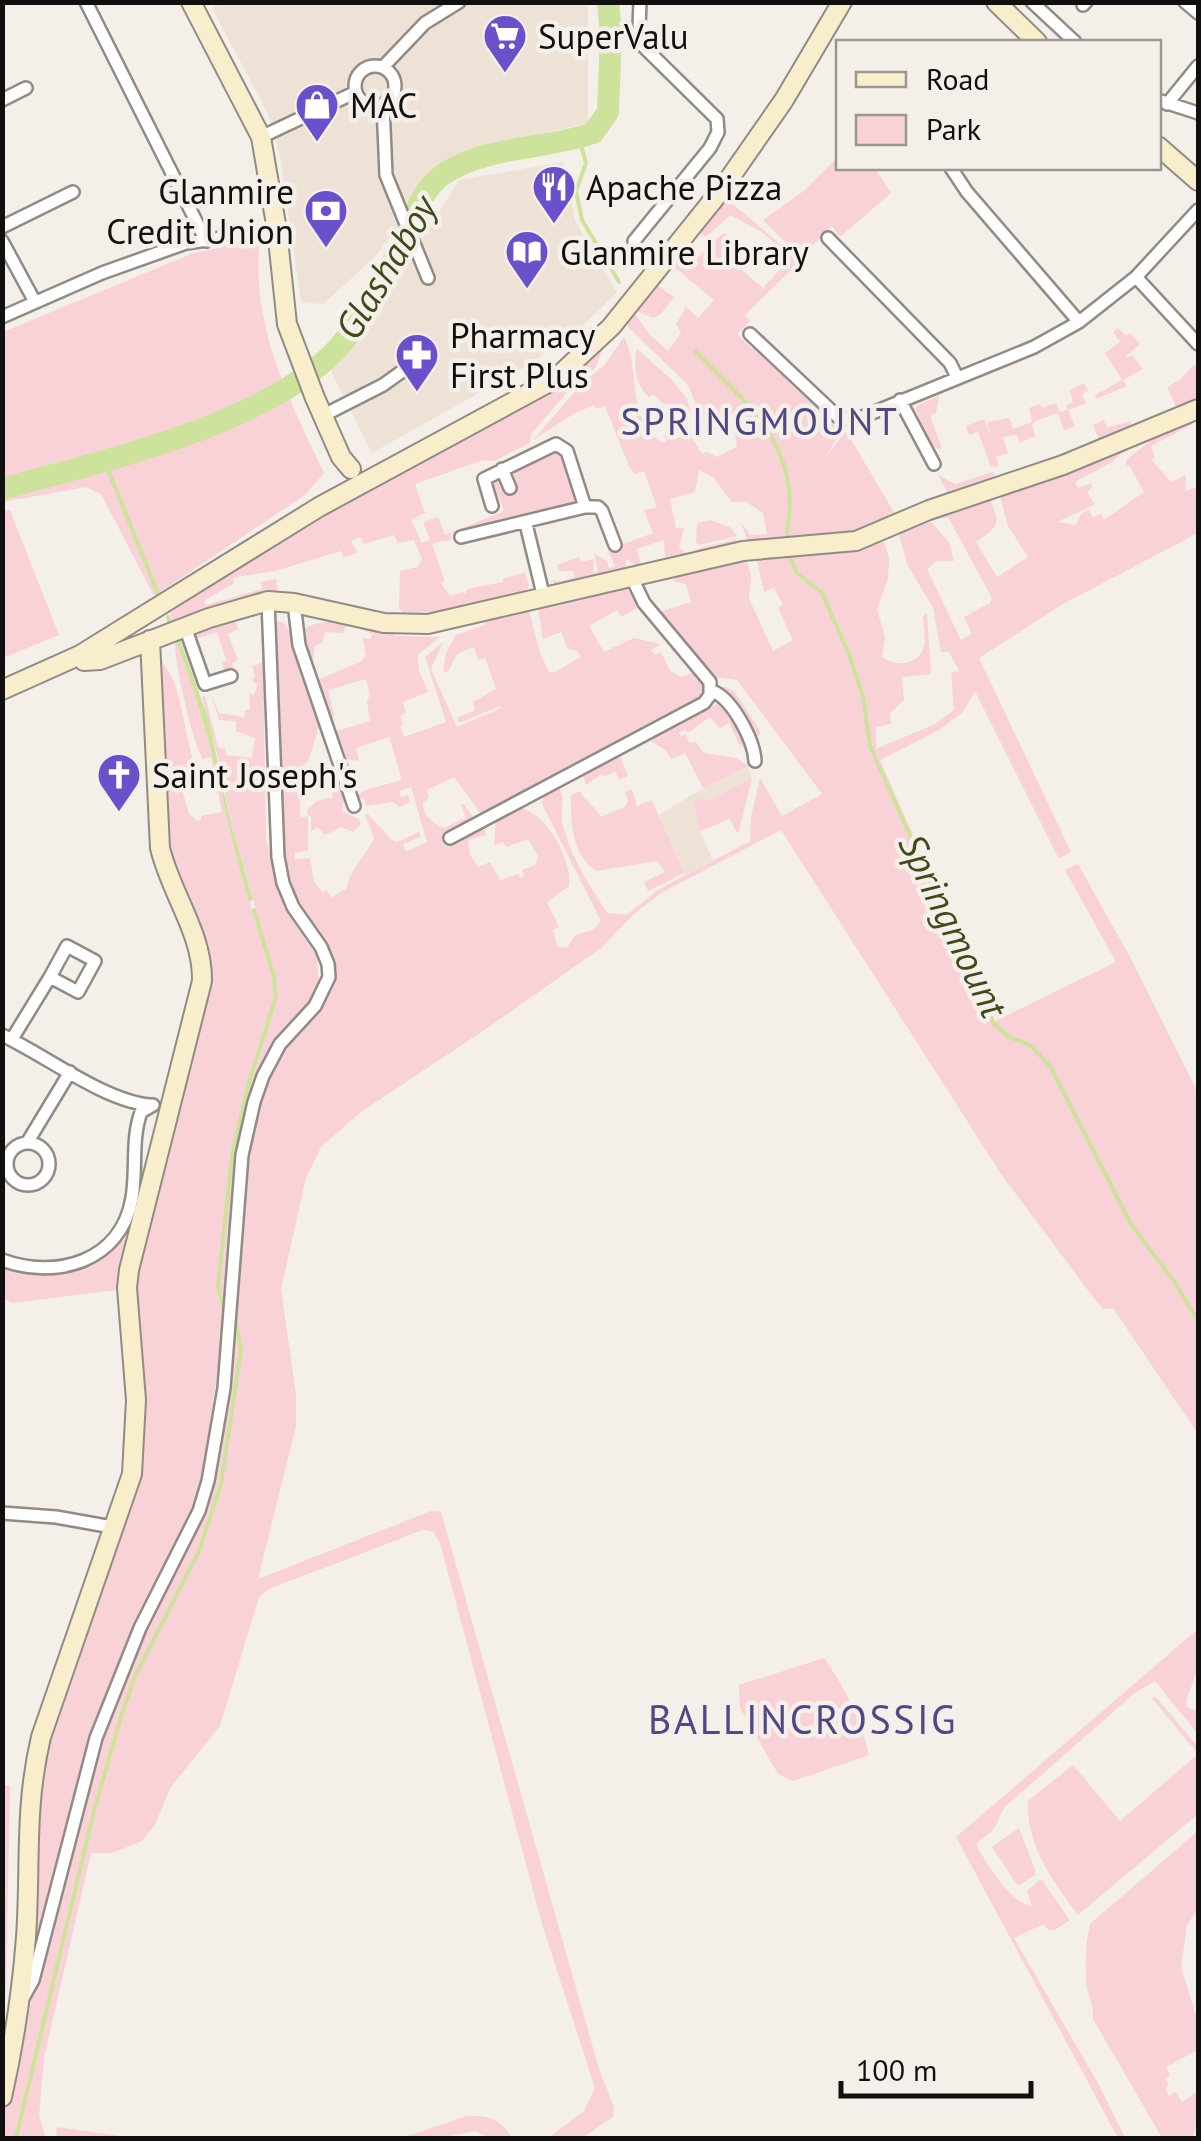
<svg xmlns="http://www.w3.org/2000/svg" width="1201" height="2141" font-family="'PT Sans',sans-serif">
	<style>
		.built { fill: #eee2d6 }
		.green { fill: #f8d2d6 }
		.water { fill: #cde29b }
		.lines { fill: none; stroke-linecap: round; stroke-linejoin: round }
		.stream { stroke: #cde29b; stroke-width: 4 }
		.river { stroke: #cde29b; stroke-width: 22 }
		.street-casing { stroke: #918b86; stroke-width: 16 }
		.secondary-casing { stroke: #918b86; stroke-width: 22 }
		.street { stroke: #fff; stroke-width: 11 }
		.secondary { stroke: #f8eecb; stroke-width: 18 }
		.labels { text-anchor: middle; dominant-baseline: central; stroke-width: 9; stroke-linejoin: round; paint-order: stroke }
		.poi-label { font-size: 35px; fill: #12100e; stroke: #f5efe9; text-anchor: start }
		.water-label { font-size: 38px; font-style: italic; fill: #3e4a18; stroke: #f5efe9 }
		.neighbourhood-label { font-size: 38px; letter-spacing: 2.5px; fill: #504785; stroke: #f5efe9 }
		.quarter-label { font-size: 40px; letter-spacing: 2.5px; fill: #504785; stroke: #f5efe9 }
	</style>
	<rect width="100%" height="100%" fill="#f5efe9"/>
	<path class="built" d="M221,2L588,3V123L453,156L373,259L323,304L301,302L280,156L268,114L212,8Z
		M563,162L575,220L617,293L580,328L525,367L372,453L328,365L353,338L391,289L459,180Z
		M736,758L748,766L752,778L709,802L698,812L701,834L713,860L685,876L659,815L722,777Z"/>
	<path class="green" d="M838,157V168H875L891,193L840,237L832,226L801,257L763,220L805,190Z
		M727,199L800,261L745,315L750,321L737,334L752,349L757,348L843,429L823,460L846,431L895,514L947,492L938,475L955,484L993,472L995,475L991,477L992,481L854,535L749,544L740,521L750,535L767,534L763,513L746,502H732L713,477L699,470L695,492L670,499L676,528H684L679,547L689,556L700,548L737,539L736,543L686,559L678,554L665,558L664,540L636,549L642,566L636,567L628,559L625,561L627,568L563,584L553,583L552,580L559,582L575,577L573,571H559L557,565L579,557L581,562L593,559L594,573L598,571L594,554L607,561L609,568L615,567L608,550L653,533L644,510L657,508L644,471L635,474L629,466L605,406L596,409L594,405L575,413L533,440L580,386L605,364L624,337C641,368 625,423 664,443L667,440L664,436L669,432L674,439L689,433L702,454L707,452L717,457L737,447L735,435L718,412L702,422L689,386L628,327L629,320L635,314L650,335L668,351L681,333L676,324L686,307L698,318L714,300L673,266L677,261L685,266C702,258 708,243 725,233L736,242L725,256L763,288L791,257L762,232L730,215L706,237L699,233Z
		M260,238C250,325 288,397 324,473L305,495L154,596L101,494L86,487L3,502V332L191,254Z
		M657,285L674,297L660,315L653,318L637,311L638,307Z
		M1118,328L1126,336L1130,333L1140,344L1126,356L1128,358L1132,355L1143,369L1123,380L1127,386L1096,399L1095,395L1122,380L1105,353L1120,342L1113,332Z
		M637,349L671,379L687,399L691,412L682,423L672,406L662,403L654,394L649,397C636,387 633,366 637,349Z
		M602,350L596,367L576,382L531,434L530,443L494,461L483,460L415,484L425,513L411,520L422,543L430,540L423,522L438,517L445,535L502,512L504,510L498,495L494,496L492,481H500L506,493L516,488L513,470L549,452H558L563,458L575,500L569,506L467,531L465,528L451,534L452,539L444,542L443,540L432,544L445,581L441,583L450,596L463,592L465,595L467,589L503,582V579L525,572L529,586L525,591L462,609L404,614L399,608L400,571L418,567L422,559L414,540L398,543L394,535L364,544L360,537L351,541L358,552L344,558L341,551L275,571L236,577L233,579L234,584L204,600L206,605L262,589L261,582L276,579L278,593L261,592L171,621L170,613L321,513L532,402Z
		M1194,364L1198,369V403L1177,409L1167,387L1181,379Z
		M1084,383L1088,391L1082,394L1086,403L1068,410L1075,426L1064,430L1058,413L1035,421L1032,425L1035,436L1020,443L1017,435L1003,437L1008,453L996,457L999,466L991,467L978,432L969,435L966,426L984,419L991,437L987,422L1009,418L1013,429L1032,422L1029,408L1040,404L1042,408L1056,403L1060,412L1067,410L1066,406L1073,402L1070,390Z
		M939,396L936,413L930,416L942,448L939,449L932,446L915,409L918,405Z
		M1104,420L1107,428L1130,421L1133,429L1100,442L1093,425Z
		M1187,422L1193,424L1151,446L1155,457L1151,459L1171,482L1186,475L1185,491L1198,487V533L1063,604L979,658L1071,852L1059,859L975,691L963,712L939,730L880,760L995,1021L1116,962L1065,870L1078,864L1130,957L1195,1087L1198,1097V1434L1113,1308L1103,1309L1096,1301L1001,1174L781,830L661,893L635,913L601,948L489,1027L361,1112L321,1147L306,1178L281,1289L296,1394V1426L258,1579L431,1511L441,1512L599,2069L614,2107L613,2117L582,2138H548L584,2111L595,2088L542,1924L440,1543L434,1532L423,1530L269,1589L259,1597L220,1726L170,1788L155,1825L142,1841L112,1853H91L44,2058L39,2116L46,2138H3V2115L12,2076L100,1735L144,1629L203,1514L224,1418L235,1341L248,1157L254,1123L276,1062L320,1008L333,988L336,972L332,954L297,901L284,857L275,620L284,623L290,633L319,726L309,759L300,770V818L308,816L307,810L317,801L333,797L328,770L333,763L344,798L342,811L359,819L361,824L353,832L341,827L325,835L318,827L311,831V816H308V851L295,853V859L310,858L314,881L322,892L327,890L331,898L347,888C349,869 366,856 374,838L365,815L368,814L392,840L397,842L419,832L421,837L403,844L406,852L427,842L411,787L399,791L401,797L408,795L410,802L400,807L392,802L366,806L364,798L359,799L357,795L369,789L402,780L389,737L356,748L359,761L345,759L334,732L370,721L367,701L370,695L366,679L328,690L334,714L331,724L317,680L360,662L366,656L363,638L371,639L372,634L355,626L345,627L344,633L325,632L322,643L315,646L312,666L303,632L306,628C330,614 365,629 392,631L395,636L440,637L418,655L419,671L428,692L403,702L406,713L400,716L403,725L400,727L404,737L446,722L425,657L443,642L431,669L457,727L501,708L500,706L459,723L457,718L475,710L473,702L496,689L485,658L478,660L474,647L457,654L448,672L443,671L446,653L456,635L485,625L484,619L524,609L529,611L540,653L549,672H555L581,657L577,651L568,649L561,632L543,639L538,609L626,588L640,606L622,617L617,610L589,626L604,652L634,638L660,644L651,650L655,655L661,652L670,671L681,677L694,672L703,684L704,694L700,698L483,817L454,777L427,790L429,798L423,803C422,815 434,824 444,828L466,818L461,804H464L472,816L471,821L442,838L447,844L478,828L485,830L486,835L468,840L470,855L478,867L490,862L500,880L519,874L520,878L524,877L522,870L535,865L538,856L528,839L506,847L503,842L494,845L496,821L518,807C547,812 572,859 569,886L547,902L559,927L552,930L558,947L567,948L575,935L593,930L601,921L542,804L544,794L558,786C567,800 559,811 563,825C570,855 590,888 608,913L626,915L658,890L750,841L751,817L760,778L782,816L822,794L737,680L708,676L656,613L691,602L686,584L675,582L673,577L642,582L746,557L751,576L749,598L773,651L793,640L778,608L783,605L774,588L764,592L757,561L759,557L823,553L884,542L889,558L888,579L877,609L885,637L882,656C892,667 917,666 923,649C927,640 923,625 923,616L927,613L931,674L902,677L904,700L890,713L891,724L876,727V749L935,724L954,710L951,673L959,671L949,652H941L933,608L907,564L899,534L931,522L949,542L954,561H936L927,569L961,640L972,634L964,617L990,603L992,598L948,517L939,519L938,516L990,499C1001,525 999,526 976,542L997,577L1028,557L1008,526L1000,496L1136,441L1112,462L1075,482L1078,488L1091,483L1092,487L1087,492L1095,504L1057,522L1076,525L1081,514L1089,510L1093,517L1101,514L1104,520L1144,492L1129,465L1125,466L1127,459L1160,434Z
		M10,510L59,635L3,658L2,513Z
		M710,520L730,527L737,536L699,545L696,542L697,523Z
		M234,617L238,629L228,634L238,660L232,663L234,670L225,673L222,662L226,660L217,632L195,639L193,633Z
		M175,640C212,727 224,820 252,911L256,909L230,820L221,771L228,770V766H220L202,697L205,696L218,747L225,749L226,755L252,758L255,738L236,731V721L219,720L211,694L219,713L244,717L245,710H250L249,693L254,695L258,684L252,681L255,676L252,666L263,662L266,840L285,909L317,956L319,984L309,1002L275,1040L249,1099L236,1154L222,1340L202,1480L180,1540L135,1626L91,1735L29,1977L38,1770L136,1474L132,1288L203,1005L168,860L161,742V662C182,679 184,738 195,765L177,772L189,814L197,821L201,820V816L222,812L211,757L203,759C193,744 173,658 175,640Z
		M726,687L734,691L761,732L753,742L720,688Z
		M720,702L725,704L745,735L750,754L739,744L729,723L720,728L710,717L688,733L685,729L679,733L681,737L685,734L690,743L696,742L704,753L736,758L748,766L703,788L685,753L671,759L667,752L651,741L654,736Z
		M611,756L621,758L628,776L619,780L615,771L604,777L602,774L586,785L582,772Z
		M752,778L739,831L737,833L730,819L700,831L694,802L701,798L709,801Z
		M632,789L637,806L652,800L684,873L648,891L644,882L665,872L657,861L596,871C572,855 570,821 571,795L580,791C586,803 595,806 601,817L626,806L628,800L625,792Z
		M130,1235L116,1290L13,1303L3,1299L2,1262L14,1269L92,1266Z
		M1198,1629V1668L1186,1701L1188,1708L1198,1711V1734L1155,1681L1136,1692L1007,1805C1000,1812 1001,1815 997,1823C993,1832 983,1838 976,1844C985,1862 1012,1905 1032,1906L1027,1891L1041,1879L1070,1920L1055,1930H1048L1044,1924L1014,1938L1099,2085L1125,2138H1118L956,1837Z
		M824,1658C845,1688 861,1719 869,1755L793,1781L778,1774L740,1708L739,1685Z
		M1156,1697L1198,1747V1814L1078,1915C1053,1882 1026,1845 1028,1801L1073,1765L1120,1821L1198,1754L1152,1698Z
		M3,1785L10,1786L6,1989L3,2008Z
		M1019,1828L1035,1869V1875L1018,1886L992,1847Z
		M1198,1831V1909L1187,1925L1181,1968L1198,2021L1196,2051L1166,2067L1170,2076L1165,2078L1169,2085L1165,2088L1169,2096L1176,2092L1182,2102L1198,2091V2118L1193,2138H1162L1093,2019C1094,2005 1087,1994 1086,1980C1085,1962 1086,1941 1090,1924Z
		M467,2116C490,2116 500,2118 512,2138H490L475,2131L441,2138H401Z
		M57,2127L134,2138H56Z"/>
	<path class="water" d="M180,639L209,721L230,820L253,900L249,902C223,814 211,725 175,640Z"/>
	<g class="lines">
		<path class="stream" d="M579,138L586,163L576,191L582,220L619,282
			M695,351C735,392 784,431 789,491C791,506 788,523 787,538
			M105,462L158,594
			M789,555L797,573L822,593L850,657L863,696L870,746L994,1024L1009,1037L1030,1045L1050,1066L1132,1226L1174,1281L1198,1321
			M168,617L169,621
			M224,1309L218,1287L232,1156L249,1082L276,997L274,977L254,910
			M16,2138L94,1811L121,1717L135,1676L199,1551L221,1484L241,1350L236,1325"/>
		<path class="river" d="M2,489C102,461 254,428 330,356C357,331 383,281 400,248C413,222 420,187 447,172C491,145 545,150 593,133L608,112L611,36L608,2"/>
		<defs>
			<path id="street" d="M86,2L206,241
				M1032,2L1075,42
				M1185,2L1198,13
				M1083,5L1086,2
				M355 86a20 20 0 1 1 40 0a20 20 0 1 1-40 0Z
				M383,67L425,23L459,2
				M2,100L26,88
				M1158,100L1198,113
				M1167,104L1198,66
				M383,105L386,175L428,278
				M261,137L356,92
				M951,168L967,192L1079,322
				M2,227L73,192
				M828,238L950,363L957,377
				M2,241L35,302
				M634,241L710,148L718,132L717,119L643,46L639,27L640,2
				M1136,277L1198,344
				M2,317L102,273L186,243L277,230
				M750,334L838,417L855,420L1034,347L1079,322L1136,277L1198,210
				M900,400L934,464
				M328,413L383,385L422,357
				M502,469L510,488
				M585,507H598L602,511L615,545
				M526,524L544,598
				M461,537L585,507L567,451L556,444L484,479L492,506
				M294,603L299,645L354,806
				M185,627L205,684L231,676
				M712,691C732,698 754,740 755,761
				M450,838L704,703L710,695V682L644,603L632,578
				M67,946L95,961L78,992L50,977Z
				M2,1035C45,1055 104,1101 150,1105
				M12,1039L50,977
				M27,1143L70,1072
				M7 1164a21 21 0 1 1 42 0a21 21 0 1 1-42 0Z
				M2,1260C56,1280 121,1262 132,1198C137,1169 131,1140 141,1112L153,1105
				M2,1513L56,1517L112,1527
				M23,1998L33,1980L96,1738L140,1628L199,1511L208,1481L224,1388L242,1155L254,1102L263,1076L280,1044L315,1006L329,977L328,964L321,947L293,907L283,883L278,857L268,601"/>
			<path id="secondary" d="M191,2L261,137L277,230L287,324L315,398L341,457L351,469
				M996,2L1037,42
				M1158,146L1198,181
				M80,655L84,661L100,660L209,618L268,601L294,603L384,623L428,624L743,551L856,541L929,510L1063,465L1198,409
				M2,690L80,655L319,507L555,379L611,327L722,189L784,100L842,2
				M2,2097C14,2044 22,1990 26,1937C31,1865 24,1809 41,1737L132,1474L136,1400L127,1288L129,1270L202,981C203,934 171,894 160,848L150,640"/>
		</defs>
		<use href="#street" class="street-casing"/>
		<use href="#secondary" class="secondary-casing"/>
		<use href="#street" class="street"/>
		<use href="#secondary" class="secondary"/>
	</g>
	<defs>
		<symbol id="supermarket-pin" viewBox="-11 -11 22 30"><path d="M0 17L-7.5 6A9.5 9.5 0 1 1 7.5 6Z" fill="#6a50ca" stroke="#f5efe9"/><path d="M-6-5.5h2.5l.6 2H6L4.5 2H-2.5L-4.4-4H-6ZM-1.5 3.2a1.3 1.3 0 1 0 .1 0ZM3 3.2a1.3 1.3 0 1 0 .1 0Z" fill="#fff"/></symbol>
		<symbol id="shop-pin" viewBox="-11 -11 22 30"><path d="M0 17L-7.5 6A9.5 9.5 0 1 1 7.5 6Z" fill="#6a50ca" stroke="#f5efe9"/><path d="M-5-2.5h2.3a2.7 3.5 0 0 1 5.4 0H5L5.5 6h-11ZM-1.5-2.5h3a1.5 2.3 0 0 0-3 0Z" fill="#fff"/></symbol>
		<symbol id="restaurant-pin" viewBox="-11 -11 22 30"><path d="M0 17L-7.5 6A9.5 9.5 0 1 1 7.5 6Z" fill="#6a50ca" stroke="#f5efe9"/><path d="M-5-6h1v4h1v-4h1v4h1v-4h1v5L-1.5 .5V6h-2V.5L-5-1ZM5-6V6H3V1.5H1.5Q1.5-4 5-6Z" fill="#fff"/></symbol>
		<symbol id="bank-pin" viewBox="-11 -11 22 30"><path d="M0 17L-7.5 6A9.5 9.5 0 1 1 7.5 6Z" fill="#6a50ca" stroke="#f5efe9"/><path d="M-6-4H6V4H-6ZM0-2.3a2.3 2.3 0 1 0 0 4.6a2.3 2.3 0 1 0 0-4.6Z" fill="#fff"/></symbol>
		<symbol id="library-pin" viewBox="-11 -11 22 30"><path d="M0 17L-7.5 6A9.5 9.5 0 1 1 7.5 6Z" fill="#6a50ca" stroke="#f5efe9"/><path d="M-6-4Q-3-5.5-.7-3.5V5Q-3 3-6 4ZM6-4Q3-5.5 .7-3.5V5Q3 3 6 4Z" fill="#fff"/></symbol>
		<symbol id="pharmacy-pin" viewBox="-11 -11 22 30"><path d="M0 17L-7.5 6A9.5 9.5 0 1 1 7.5 6Z" fill="#6a50ca" stroke="#f5efe9"/><path d="M-2-6h4v4h4v4h-4v4h-4v-4h-4v-4h4Z" fill="#fff"/></symbol>
		<symbol id="church-pin" viewBox="-11 -11 22 30"><path d="M0 17L-7.5 6A9.5 9.5 0 1 1 7.5 6Z" fill="#6a50ca" stroke="#f5efe9"/><path d="M-1.2-6h2.4v3.5h3.3v2.4h-3.3V6h-2.4V-.1h-3.3v-2.4h3.3Z" fill="#fff"/></symbol>
	</defs>
	<g fill-rule="evenodd">
		<use href="#supermarket-pin" x="480" y="11" width="50" height="68"/>
		<use href="#shop-pin" x="292" y="80" width="50" height="68"/>
		<use href="#restaurant-pin" x="529" y="162" width="50" height="68"/>
		<use href="#bank-pin" x="301" y="186" width="50" height="68"/>
		<use href="#library-pin" x="502" y="227" width="50" height="68"/>
		<use href="#pharmacy-pin" x="392" y="330" width="50" height="68"/>
		<use href="#church-pin" x="94" y="750" width="50" height="68"/>
	</g>
	<g class="labels">
		<g class="poi-label">
			<text x="538" y="36">SuperValu</text>
			<text x="350" y="105">MAC</text>
			<text x="586" y="187">Apache Pizza</text>
			<text x="294" y="191" text-anchor="end">Glanmire<tspan x="294" dy="40">Credit Union</tspan></text>
			<text x="560" y="252">Glanmire Library</text>
			<text x="450" y="335">Pharmacy<tspan x="450" dy="40">First Plus</tspan></text>
			<text x="152" y="775">Saint Joseph's</text>
		</g>
		<g class="water-label">
			<text transform="translate(385 267) rotate(-59)">Glashaboy</text>
			<text transform="translate(954 925) rotate(64)">Springmount</text>
		</g>
		<g class="neighbourhood-label">
			<text x="760" y="420">SPRINGMOUNT</text>
		</g>
		<g class="quarter-label">
			<text x="803" y="1719">BALLINCROSSIG</text>
		</g>
	</g>
	<rect width="1201" height="2141" fill="none" stroke="#12100e" stroke-width="10"/>
	<rect x="836" y="40" width="325" height="130" fill="#f5efe9" stroke="#9a9691" stroke-width="2.5"/>
	<rect x="856" y="72" width="50" height="15" fill="#f8eecb" stroke="#9a9691" stroke-width="2.5"/>
	<text x="926" y="90" font-size="30" fill="#12100e">Road</text>
	<rect x="856" y="115" width="50" height="30" fill="#f8d2d6" stroke="#9a9691" stroke-width="2.5"/>
	<text x="926" y="140" font-size="30" fill="#12100e">Park</text>
	<path d="M841 2081v15h190v-15" fill="none" stroke="#12100e" stroke-width="5"/>
	<text x="856" y="2081" font-size="30" fill="#12100e" stroke="#f5efe9" stroke-width="8" paint-order="stroke">100 m</text>
</svg>
